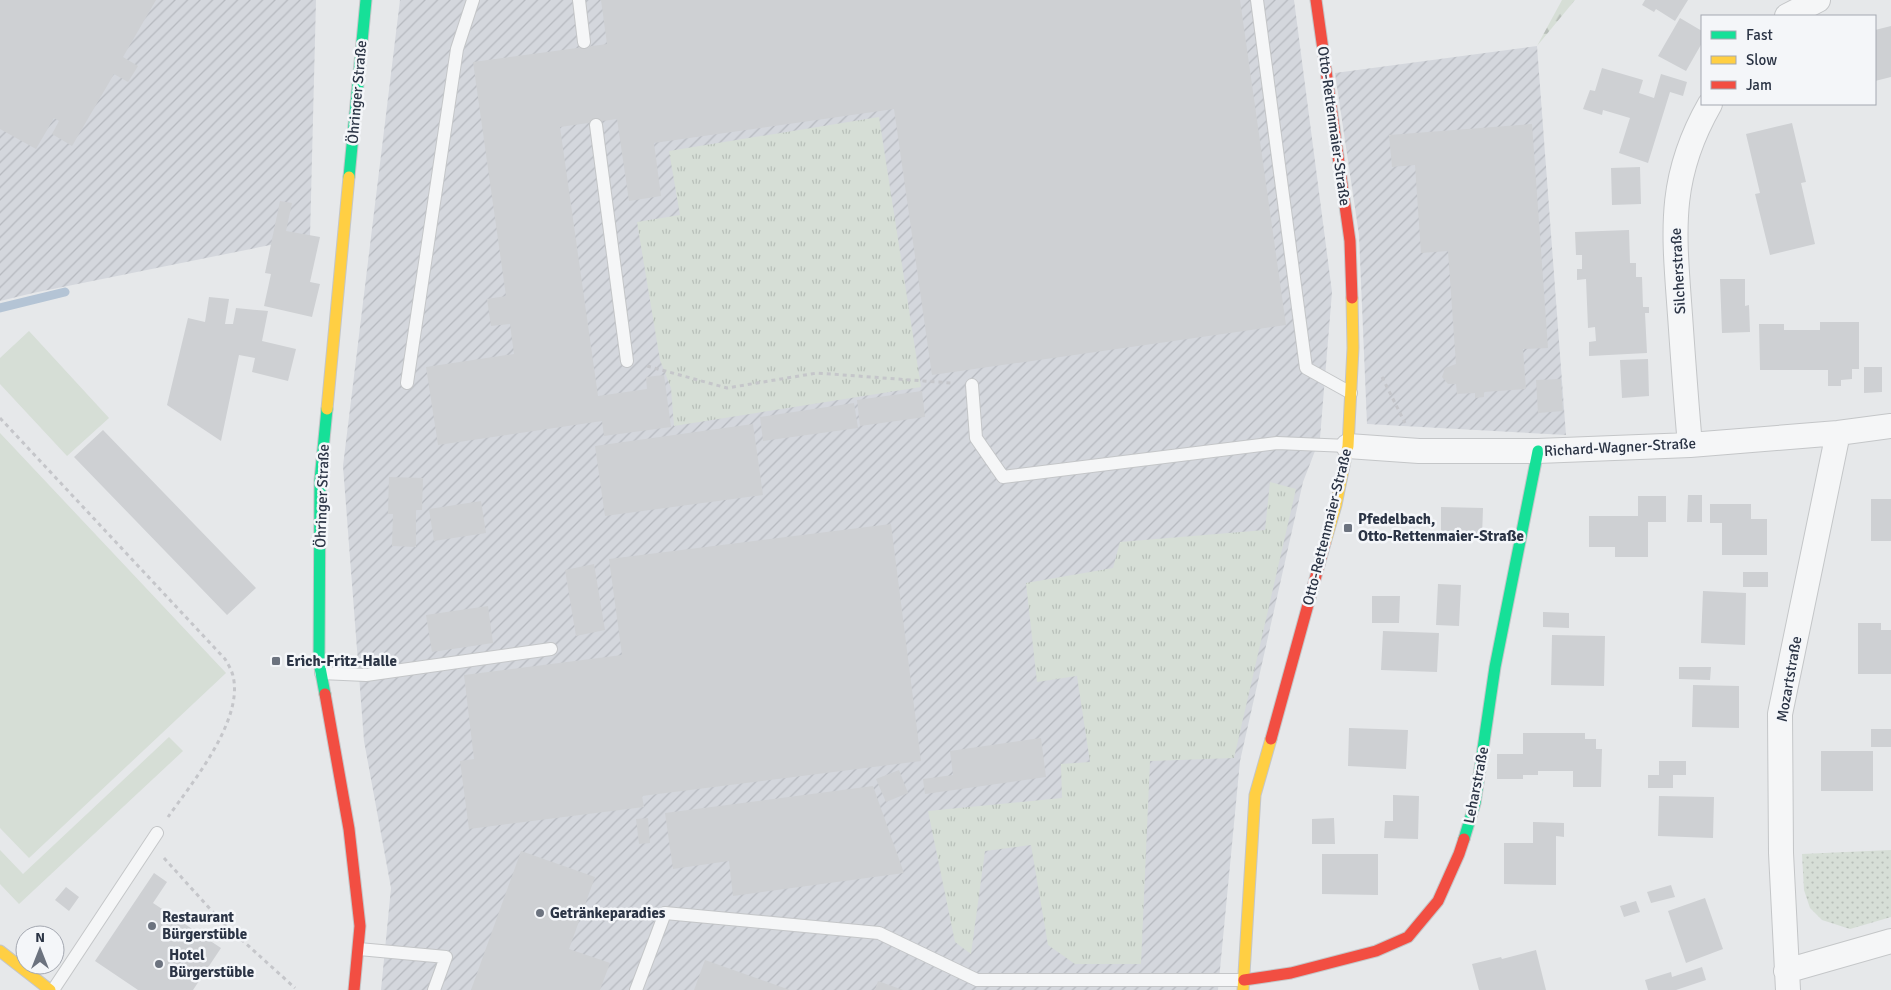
<svg xmlns="http://www.w3.org/2000/svg" width="1891" height="990" font-family="Signika,sans-serif">
	<style>
		.industrial { fill: url(#industrial-furrows) }
		.grass { fill: url(#grass-tufts) }
		.forest { fill: url(#forest-firs) }
		.park { fill: url(#park-dots) }
		.garden { fill: #d6ded6 }
		.lines { fill: none; stroke-linecap: round; stroke-linejoin: round }
		.stream { stroke: #b4c4d5; stroke-width: 9 }
		.building { fill: #ced0d3 }
		.lane-casing { stroke: #c4c6c8; stroke-width: 14 }
		.street-casing { stroke: #c4c6c8; stroke-width: 26 }
		.fast-casing { stroke: #c4c6c8; stroke-width: 13 }
		.slow-casing { stroke: #c4c6c8; stroke-width: 13 }
		.jam-casing { stroke: #c4c6c8; stroke-width: 13 }
		.path { stroke: #c5c6ca; stroke-width: 3; stroke-dasharray: 4 4; stroke-linecap: butt }
		.lane { stroke: #f5f6f7; stroke-width: 12 }
		.street { stroke: #f5f6f7; stroke-width: 24 }
		.fast { stroke: #16e098; stroke-width: 11 }
		.slow { stroke: #ffcf43; stroke-width: 11 }
		.jam { stroke: #f24e42; stroke-width: 11 }
		.poi-dot { fill: #6c737f; stroke: #f4f6f9; stroke-width: 2 }
		.labels { text-anchor: middle; dominant-baseline: central; stroke-width: 5; stroke-linejoin: round; paint-order: stroke }
		.street-label { font-size: 15px; fill: #2b3445; stroke: #f4f6f9 }
		.poi-label { font-size: 15px; font-weight: bold; fill: #2b3445; stroke: #f4f6f9; text-anchor: start }
	</style>
	<defs>
		<pattern id="industrial-furrows" width="10" height="10" patternUnits="userSpaceOnUse" patternTransform="scale(1.25)"><rect width="10" height="10" fill="#d4d7dd"/><path d="M-1 1l2-2M0 10L10 0M9 11l2-2" fill="none" stroke="#b6b9bf"/></pattern>
		<pattern id="grass-tufts" width="24" height="20" patternUnits="userSpaceOnUse" patternTransform="scale(1.25)"><rect width="24" height="20" fill="#d6ded6"/><path d="M3 7l-1-3M5 7V3M7 7l1-3M15 17l-1-3M17 17v-4M19 17l1-3" fill="none" stroke="#b8bfb9"/></pattern>
		<pattern id="forest-firs" width="22" height="20" patternUnits="userSpaceOnUse" patternTransform="scale(1.25)"><rect width="22" height="20" fill="#d6ded6"/><path d="M5 1l3.5 6h-7zM16 11l3.5 6h-7z" fill="#b8bfb9"/></pattern>
		<pattern id="park-dots" width="8" height="8" patternUnits="userSpaceOnUse" patternTransform="scale(1.25)"><rect width="8" height="8" fill="#d6ded6"/><path d="M2 2h.1M6 6h.1" fill="none" stroke="#b8bfb9" stroke-width="1.8" stroke-linecap="round"/></pattern>
	</defs>
	<rect width="100%" height="100%" fill="#e6e8ea"/>
	<path class="industrial" d="M0,0H316L310,237L33,293L0,301Z
		M400,0H1294L1332,292L1320,438L1303,482L1240,761L1218,990H381L391,888L364,741L343,466Z
		M1537,46L1566,435L1367,424L1359,235L1335,73Z"/>
	<path class="grass" d="M879,117L921,387L674,426L671,388L660,360L637,222L680,215L669,151Z
		M1270,482L1296,489L1234,758L1150,761L1141,964H1075L1048,945L1031,845L985,851L971,954L955,942L928,811L1062,798L1061,764L1090,762L1077,676L1037,682L1026,583L1113,568L1120,542L1265,530Z"/>
	<path class="forest" d="M1562,0H1575L1537,46Z"/>
	<path class="park" d="M1891,850V917L1850,929L1822,920L1810,908L1804,890L1802,854Z"/>
	<path class="garden" d="M29,331L109,418L67,456L0,384V358Z
		M0,433L226,673L29,858L0,828Z
		M169,737L183,751L19,904L0,884V850L23,874Z"/>
	<g class="lines">
		<path class="stream" d="M0,308L65,292"/>
	</g>
	<path class="building" d="M0,0H156L123,57L138,66L128,82L114,74L72,146L52,134L59,121L54,118L36,149L0,129Z
		M601,0H1240L1286,325L932,375L894,109L654,143L661,196L629,201L617,119L560,127L598,396L647,389L646,377L664,375L671,427L604,436L602,421L438,445L426,367L514,354L510,324L491,326L487,299L506,296L473,62L607,44Z
		M1645,0H1688L1675,21L1656,9L1654,12L1642,5Z
		M1680,18L1702,31V43L1686,71L1658,56Z
		M1891,26V77L1875,81V30Z
		M1602,68L1643,80L1639,93L1654,98L1661,74L1687,82L1683,96L1670,92L1648,163L1619,153L1630,118L1603,110L1602,115L1583,109L1590,90L1595,91Z
		M1792,123L1806,182L1801,183L1815,244L1770,255L1755,194L1760,193L1746,134Z
		M1532,124L1548,348L1523,349L1526,389L1484,392V397L1475,398V393L1457,394L1456,384H1448L1442,377L1445,368L1456,364L1448,251L1421,253L1415,165L1392,167L1389,135Z
		M1640,167L1641,204L1612,205L1611,168Z
		M280,201L292,203L286,231L320,237L310,282L320,284L312,317L264,306L271,274L265,273Z
		M1629,230L1630,263H1636V277H1642L1643,307H1649V313H1645L1647,353L1589,356V342L1596,341L1595,327L1588,328L1586,279L1577,280V269H1582V255H1576L1575,232Z
		M1720,279H1745V306L1749,305L1750,332L1722,333Z
		M209,297L229,299L225,324H233L236,308L268,311L262,341L296,349L288,381L252,372L255,358L239,355L221,441L167,405L188,318L205,322Z
		M1820,322H1859V369H1852V379L1841,380V386H1828V370H1760L1759,324H1784V330H1820Z
		M1648,359L1649,396L1622,398L1620,360Z
		M1864,367H1882V392L1864,393Z
		M1561,379L1563,411L1538,413L1536,380Z
		M922,391L925,417L860,426L857,400Z
		M854,403L858,428L763,441L760,417Z
		M753,424L763,495L605,516L595,446Z
		M103,430L256,588L227,615L74,457Z
		M389,477L423,478L422,510H416V547L392,546L393,514H388Z
		M1688,495H1702V522H1687Z
		M1638,496H1666V522H1648V557H1615V547H1589V516H1638Z
		M1871,499H1891V541H1871Z
		M481,501L486,533L434,541L429,509Z
		M1710,504H1751V519H1767V555H1722V523H1710Z
		M1441,507L1483,508L1482,537L1441,536Z
		M891,524L921,761L642,796L644,807L469,829L460,761L474,759L464,675L622,655L609,559Z
		M594,564L605,630L576,636L565,570Z
		M1743,572H1768V587H1743Z
		M1438,584L1461,585L1459,626L1436,625Z
		M1703,591L1746,593L1745,645L1701,643Z
		M1372,596H1400L1399,623H1372Z
		M488,606L493,643L432,652L426,615Z
		M1543,612L1569,613V628L1543,627Z
		M1858,623H1881V630H1891V674H1858Z
		M1383,631L1439,633L1437,672L1381,670Z
		M1552,635L1605,636L1604,686L1551,685Z
		M1679,667H1711L1710,680L1679,679Z
		M1693,685L1739,686V728L1692,727Z
		M1349,728L1408,730L1406,769L1348,766Z
		M1871,729H1891V747H1871Z
		M1523,733H1585V739H1596V749H1602L1601,787H1573V771H1538V775H1523V779H1497V754H1523Z
		M1041,738L1046,777L925,794L923,779L953,775L950,751Z
		M1821,751H1873V791H1821Z
		M1659,761H1686V775H1673V788H1648V775H1659Z
		M899,770L908,793L886,802L876,779Z
		M873,786L904,873L733,896L729,861L673,869L665,813Z
		M1393,795L1419,796L1418,839L1384,838L1385,821H1393Z
		M1659,796L1714,797L1713,838L1658,836Z
		M648,818L650,843L639,844L636,819Z
		M1334,818L1335,844H1312V819Z
		M1533,822L1564,823V837L1556,836V885L1504,884V843H1533Z
		M521,851L595,877L569,949L610,963L600,990H471Z
		M1322,854H1378V895L1322,894Z
		M154,873L167,882L153,903L221,948L193,990H138L95,961Z
		M1671,885L1675,897L1651,903L1647,892Z
		M66,887L79,897L69,911L55,900Z
		M1705,898L1723,949L1686,963L1668,911Z
		M1636,901L1640,912L1624,917L1620,906Z
		M1536,950L1546,990H1479L1472,964L1501,957L1502,959Z
		M705,960L790,990H694Z
		M1702,967L1706,980L1676,990H1648L1645,980L1671,972L1672,977Z
		M878,981L903,990H875Z"/>
	<g class="lines">
		<defs>
			<path id="lane" d="M579,0L584,42
				M1257,0L1306,368L1351,393
				M596,125L627,361
				M407,383L457,49L473,0
				M972,385L976,438L1003,477L1277,443L1348,446
				M321,673L366,675L551,649
				M359,949L446,957L434,990
				M53,990L157,833
				M636,990L665,913L879,933L977,980H1244"/>
			<path id="street" d="M1787,16L1818,0
				M1690,445C1686,401 1683,358 1680,315C1674,232 1667,179 1710,104
				M1348,446L1419,451H1538L1690,445L1838,433L1891,426
				M1786,971L1891,941
				M1788,990L1781,853L1780,714L1838,433"/>
			<path id="fast" d="M349,177L366,0
				M325,694L319,662L320,480L327,409
				M1464,839L1475,803L1495,667L1538,451"/>
			<path id="slow" d="M327,409L349,177
				M1325,543L1336,505L1348,446L1353,348L1352,298
				M0,951L50,990
				M1243,990L1255,795L1271,739"/>
			<path id="jam" d="M1316,0L1350,241L1352,298
				M325,694L349,829L360,926L354,990
				M1271,739L1325,543
				M1244,980L1291,973L1376,951L1408,937L1438,901L1459,854L1464,839"/>
		</defs>
		<use href="#lane" class="lane-casing"/>
		<use href="#street" class="street-casing"/>
		<use href="#fast" class="fast-casing"/>
		<use href="#slow" class="slow-casing"/>
		<use href="#jam" class="jam-casing"/>
		<path class="path" d="M647,366L727,388L817,373L951,383
			M1382,377L1405,423
			M0,418L225,659C228,664 232,671 233,676C244,720 192,783 168,817
			M164,858L221,921L295,988"/>
		<use href="#lane" class="lane"/>
		<use href="#street" class="street"/>
		<use href="#fast" class="fast"/>
		<use href="#slow" class="slow"/>
		<use href="#jam" class="jam"/>
	</g>
	<g class="poi-dot">
		<rect x="1343" y="523" width="10" height="10" rx="2.5"/>
		<rect x="271" y="656" width="10" height="10" rx="2.5"/>
		<circle cx="540" cy="913" r="5"/>
		<circle cx="152" cy="926" r="5"/>
		<circle cx="159" cy="964" r="5"/>
	</g>
	<g class="labels">
		<g class="street-label">
			<text transform="translate(357 92) rotate(-85)">Öhringer Straße</text>
			<text transform="translate(1334 126) rotate(82)">Otto-Rettenmaier-Straße</text>
			<text transform="translate(1678 271) rotate(-93)">Silcherstraße</text>
			<text transform="translate(1620 447) rotate(-3)">Richard-Wagner-Straße</text>
			<text transform="translate(322 496) rotate(-88)">Öhringer Straße</text>
			<text transform="translate(1327 527) rotate(-76)">Otto-Rettenmaier-Straße</text>
			<text transform="translate(1789 679) rotate(-80)">Mozartstraße</text>
			<text transform="translate(1476 785) rotate(-79)">Leharstraße</text>
		</g>
		<g class="poi-label">
			<text x="1358" y="519">Pfedelbach,<tspan x="1358" dy="17">Otto-Rettenmaier-Straße</tspan></text>
			<text x="286" y="661">Erich-Fritz-Halle</text>
			<text x="550" y="913">Getränkeparadies</text>
			<text x="162" y="917">Restaurant<tspan x="162" dy="17">Bürgerstüble</tspan></text>
			<text x="169" y="955">Hotel<tspan x="169" dy="17">Bürgerstüble</tspan></text>
		</g>
	</g>
	<rect x="1701" y="15" width="175" height="90" fill="#f4f6f9" stroke="#a4a8b1"/>
	<rect x="1711" y="31" width="25" height="8" fill="#16e098" stroke="#a4a8b1"/>
	<text x="1746" y="40" font-size="15" fill="#2b3445">Fast</text>
	<rect x="1711" y="56" width="25" height="8" fill="#ffcf43" stroke="#a4a8b1"/>
	<text x="1746" y="65" font-size="15" fill="#2b3445">Slow</text>
	<rect x="1711" y="81" width="25" height="8" fill="#f24e42" stroke="#a4a8b1"/>
	<text x="1746" y="90" font-size="15" fill="#2b3445">Jam</text>
	<g transform="translate(40 950)"><circle r="24" fill="#f4f6f9" stroke="#a4a8b1"/>
	<path d="M0-4L9 19L0 12L-9 19Z" fill="#6c737f"/>
	<text y="-8" font-size="14" font-weight="bold" text-anchor="middle" fill="#2b3445">N</text>
	</g>
</svg>
